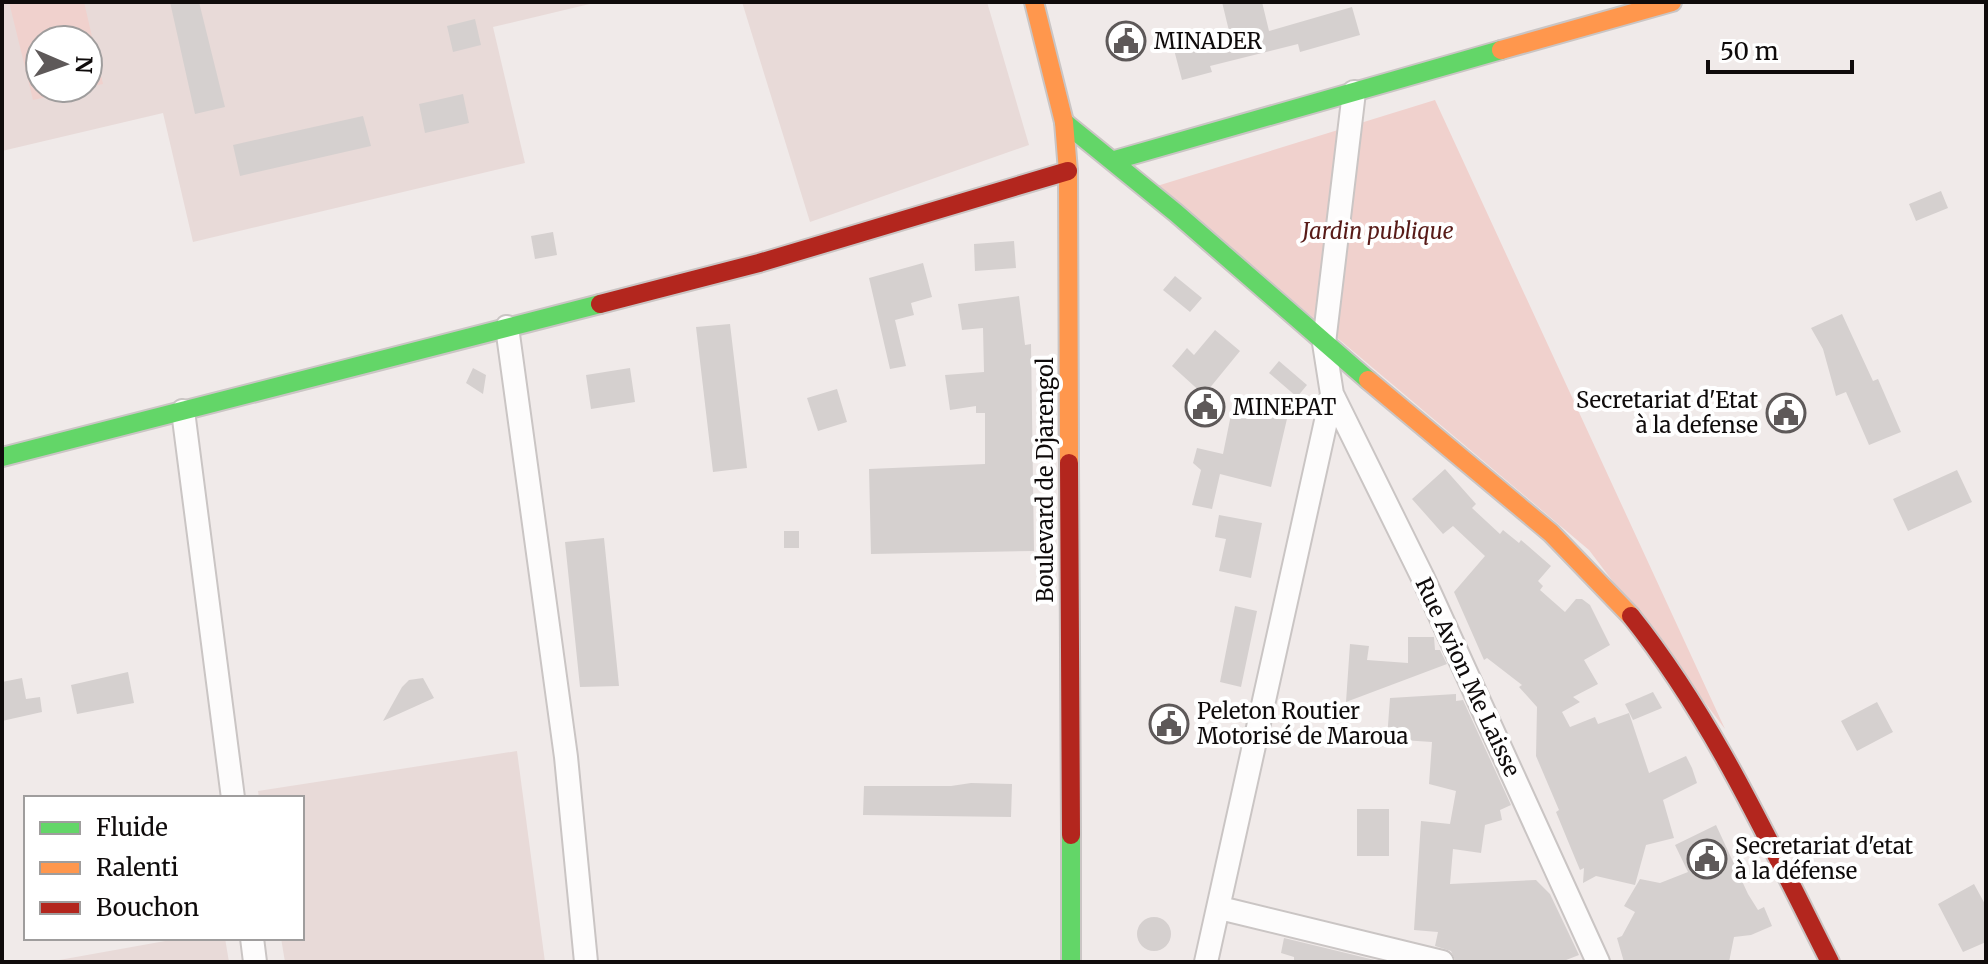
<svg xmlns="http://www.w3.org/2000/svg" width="1988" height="964" font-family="Merriweather,serif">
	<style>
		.built { fill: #e8dad8; fill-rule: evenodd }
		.green { fill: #f0d1cd }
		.building { fill: #d5d0cf }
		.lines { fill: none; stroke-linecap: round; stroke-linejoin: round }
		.street-casing { stroke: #cac5c4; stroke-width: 26 }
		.fast-casing { stroke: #cac5c4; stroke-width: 22 }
		.slow-casing { stroke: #cac5c4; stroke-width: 22 }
		.jam-casing { stroke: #cac5c4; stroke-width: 22 }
		.street { stroke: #fdfcfc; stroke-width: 22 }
		.fast { stroke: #63d668; stroke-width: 18 }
		.slow { stroke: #ff974d; stroke-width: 18 }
		.jam { stroke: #b3261e; stroke-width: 18 }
		.labels { text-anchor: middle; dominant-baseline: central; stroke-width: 8; stroke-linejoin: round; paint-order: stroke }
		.poi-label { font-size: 22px; fill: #0f0b0b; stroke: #fff; text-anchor: start }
		.park-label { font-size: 22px; font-style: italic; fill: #581b18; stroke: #fff }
		.street-label { font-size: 22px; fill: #0f0b0b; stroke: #fff }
	</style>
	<rect width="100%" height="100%" fill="#f0eae9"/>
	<path class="built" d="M2,2H598L493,27L525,163L193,242L163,113L2,151ZM40,40H88V88H40Z
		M742,2H987L1029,145L810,222Z
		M517,751L545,962H285L281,938H302V798H259L258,791Z
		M182,938H225L229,962H48Z"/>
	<path class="green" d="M9,2H84L103,84L88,87V40H40V88H85L33,100Z
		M1435,100L1725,729L1589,550L1157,186Z"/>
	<path class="building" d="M170,2H199L225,107L195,114Z
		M1222,2H1262L1269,31L1352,7L1360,35L1300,52L1298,44L1210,66L1212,72L1182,80L1173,46L1229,31Z
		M475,19L481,45L453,52L447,26Z
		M463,94L469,123L425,133L419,104Z
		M363,116L371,146L240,176L233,145Z
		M1941,191L1948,208L1916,221L1909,204Z
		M553,232L557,255L535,259L531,236Z
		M1014,241L1016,268L975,271L974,244Z
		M923,263L932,297L911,303L914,315L895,320L906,366L890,369L869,278Z
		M1175,276L1202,298L1190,312L1163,290Z
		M1019,296L1025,345L1031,344L1034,551L871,554L869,469L985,464V413H976V406L950,410L945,375L984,372L983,328L962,330L958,304Z
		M1842,314L1873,381L1878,379L1901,432L1869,445L1846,392L1836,396L1823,349L1811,328Z
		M730,324L747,468L713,472L696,327Z
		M1215,330L1240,351L1204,395L1172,366L1187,348L1194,355Z
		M1279,361L1307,385L1297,397L1269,373Z
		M473,368L486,375L483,394L466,383Z
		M630,368L635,402L591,409L586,375Z
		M837,389L847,422L818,431L807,398Z
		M1235,395L1290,406L1271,487L1220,474L1212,509L1192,505L1201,470L1193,463L1197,448L1223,454Z
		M1445,469L1476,504L1472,508L1500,534L1503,530L1519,543L1521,540L1551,566L1538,581L1543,586L1540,590L1565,612L1576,599H1582L1590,605L1610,645L1584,660L1598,684L1573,697L1580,702L1562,712L1570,727L1595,717L1598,724L1629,713L1649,773L1686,756L1692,768L1697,783L1663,800L1674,838L1646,845L1635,885L1596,876L1583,883L1584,868L1580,870L1570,846L1556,812L1559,810L1536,756L1537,707L1519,687L1522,685L1487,658L1484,660L1454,592L1485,556L1453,526L1443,534L1412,499Z
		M1957,470L1972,502L1908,531L1893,499Z
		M1219,515L1262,523L1251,578L1219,571L1226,539L1215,537Z
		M784,531H799V548H784Z
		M604,538L619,686L580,687L565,542Z
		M1235,606L1257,611L1241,687L1220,682Z
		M1408,637H1434L1435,650H1440L1447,664L1346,702L1350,644L1369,646L1367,660L1408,663Z
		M128,672L134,703L77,714L71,685Z
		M22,678L26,699L40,697L42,712L2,721V682Z
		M423,678L434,698L383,721L402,687L409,680Z
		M1653,692L1662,708L1633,720L1625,704Z
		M1456,694V701L1463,700L1511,805L1500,810L1502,820L1485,825L1481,853L1453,849L1450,884L1536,880L1550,894L1579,955L1561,962H1456L1451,951L1435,946L1438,932L1414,930L1421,821L1450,824L1456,791L1429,784L1432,742L1387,739L1390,698Z
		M1877,702L1893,732L1857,751L1841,721Z
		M971,783L1012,784L1011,817L863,815L864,786H951Z
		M1357,809H1389V856H1357Z
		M1716,825L1748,894L1758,910L1764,907L1772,926L1751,935L1734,937L1729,962H1624L1617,938L1622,936L1635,912L1624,906L1640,879L1660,883L1688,872L1675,845Z
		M1974,884L1986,906V942L1963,952L1938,904Z
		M1137 934a17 17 0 1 1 34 0a17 17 0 1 1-34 0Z
		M1284,938L1383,962H1294V957L1281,953Z"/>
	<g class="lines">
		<defs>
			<path id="street" d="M507,327L566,757L586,962
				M1332,394L1422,576L1598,962
				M183,411L233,798
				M1220,908L1442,962
				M252,938L255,962
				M1206,962L1332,394L1324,343L1354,92"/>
			<path id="fast" d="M1064,122L1176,213L1368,380
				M1115,160L1501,50
				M2,457L600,304
				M1071,835V962"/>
			<path id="slow" d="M1034,2L1064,122L1068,171L1069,463
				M1501,50L1672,2
				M1368,380L1551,533L1631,616"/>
			<path id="jam" d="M600,304L759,263L1068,171
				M1069,463L1071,835
				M1631,616C1714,720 1770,844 1830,962"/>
		</defs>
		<use href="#street" class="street-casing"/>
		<use href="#fast" class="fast-casing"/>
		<use href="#slow" class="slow-casing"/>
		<use href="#jam" class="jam-casing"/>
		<use href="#street" class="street"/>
		<use href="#fast" class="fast"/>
		<use href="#slow" class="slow"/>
		<use href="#jam" class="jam"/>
	</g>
	<defs>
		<symbol id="civic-ring" viewBox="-11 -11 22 22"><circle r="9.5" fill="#fff" stroke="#5e5959" stroke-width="1.5"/><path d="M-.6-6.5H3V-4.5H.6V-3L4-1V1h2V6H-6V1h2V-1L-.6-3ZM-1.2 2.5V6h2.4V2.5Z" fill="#5e5959"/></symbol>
	</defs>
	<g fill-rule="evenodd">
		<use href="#civic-ring" x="1104" y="19" width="44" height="44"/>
		<use href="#civic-ring" x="1183" y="385" width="44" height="44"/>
		<use href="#civic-ring" x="1764" y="391" width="44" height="44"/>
		<use href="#civic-ring" x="1147" y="702" width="44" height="44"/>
		<use href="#civic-ring" x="1685" y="837" width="44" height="44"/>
	</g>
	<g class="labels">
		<g class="poi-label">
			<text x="1154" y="41">MINADER</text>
			<text x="1758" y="400" text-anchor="end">Secretariat d'Etat<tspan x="1758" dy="25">à la defense</tspan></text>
			<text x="1233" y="407">MINEPAT</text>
			<text x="1197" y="711">Peleton Routier<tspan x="1197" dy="25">Motorisé de Maroua</tspan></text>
			<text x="1735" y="846">Secretariat d'etat<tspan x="1735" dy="25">à la défense</tspan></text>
		</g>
		<g class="park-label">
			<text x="1378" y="231">Jardin publique</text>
		</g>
		<g class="street-label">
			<text transform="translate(1045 480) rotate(-90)">Boulevard de Djarengol</text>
			<text transform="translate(1468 677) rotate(65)">Rue Avion Me Laisse</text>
		</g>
	</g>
	<rect width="1988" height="964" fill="none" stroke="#0f0b0b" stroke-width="8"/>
	<rect x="24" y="796" width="280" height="144" fill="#ffffff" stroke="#9f9d9d" stroke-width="2"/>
	<rect x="40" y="822" width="40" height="12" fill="#63d668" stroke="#9f9d9d" stroke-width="2"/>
	<text x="96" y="836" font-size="24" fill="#0f0b0b">Fluide</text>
	<rect x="40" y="862" width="40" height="12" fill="#ff974d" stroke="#9f9d9d" stroke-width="2"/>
	<text x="96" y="876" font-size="24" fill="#0f0b0b">Ralenti</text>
	<rect x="40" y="902" width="40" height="12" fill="#b3261e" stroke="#9f9d9d" stroke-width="2"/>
	<text x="96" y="916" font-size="24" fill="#0f0b0b">Bouchon</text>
	<g transform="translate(64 64) rotate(92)"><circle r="38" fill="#ffffff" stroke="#9f9d9d" stroke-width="2"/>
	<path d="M0-6L14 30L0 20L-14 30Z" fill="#5e5959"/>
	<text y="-12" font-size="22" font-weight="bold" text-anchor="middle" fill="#0f0b0b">N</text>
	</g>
	<path d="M1708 60v12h144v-12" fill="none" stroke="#0f0b0b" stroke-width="4"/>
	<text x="1720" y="60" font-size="24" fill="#0f0b0b" stroke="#ffffff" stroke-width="6" paint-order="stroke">50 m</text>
</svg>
